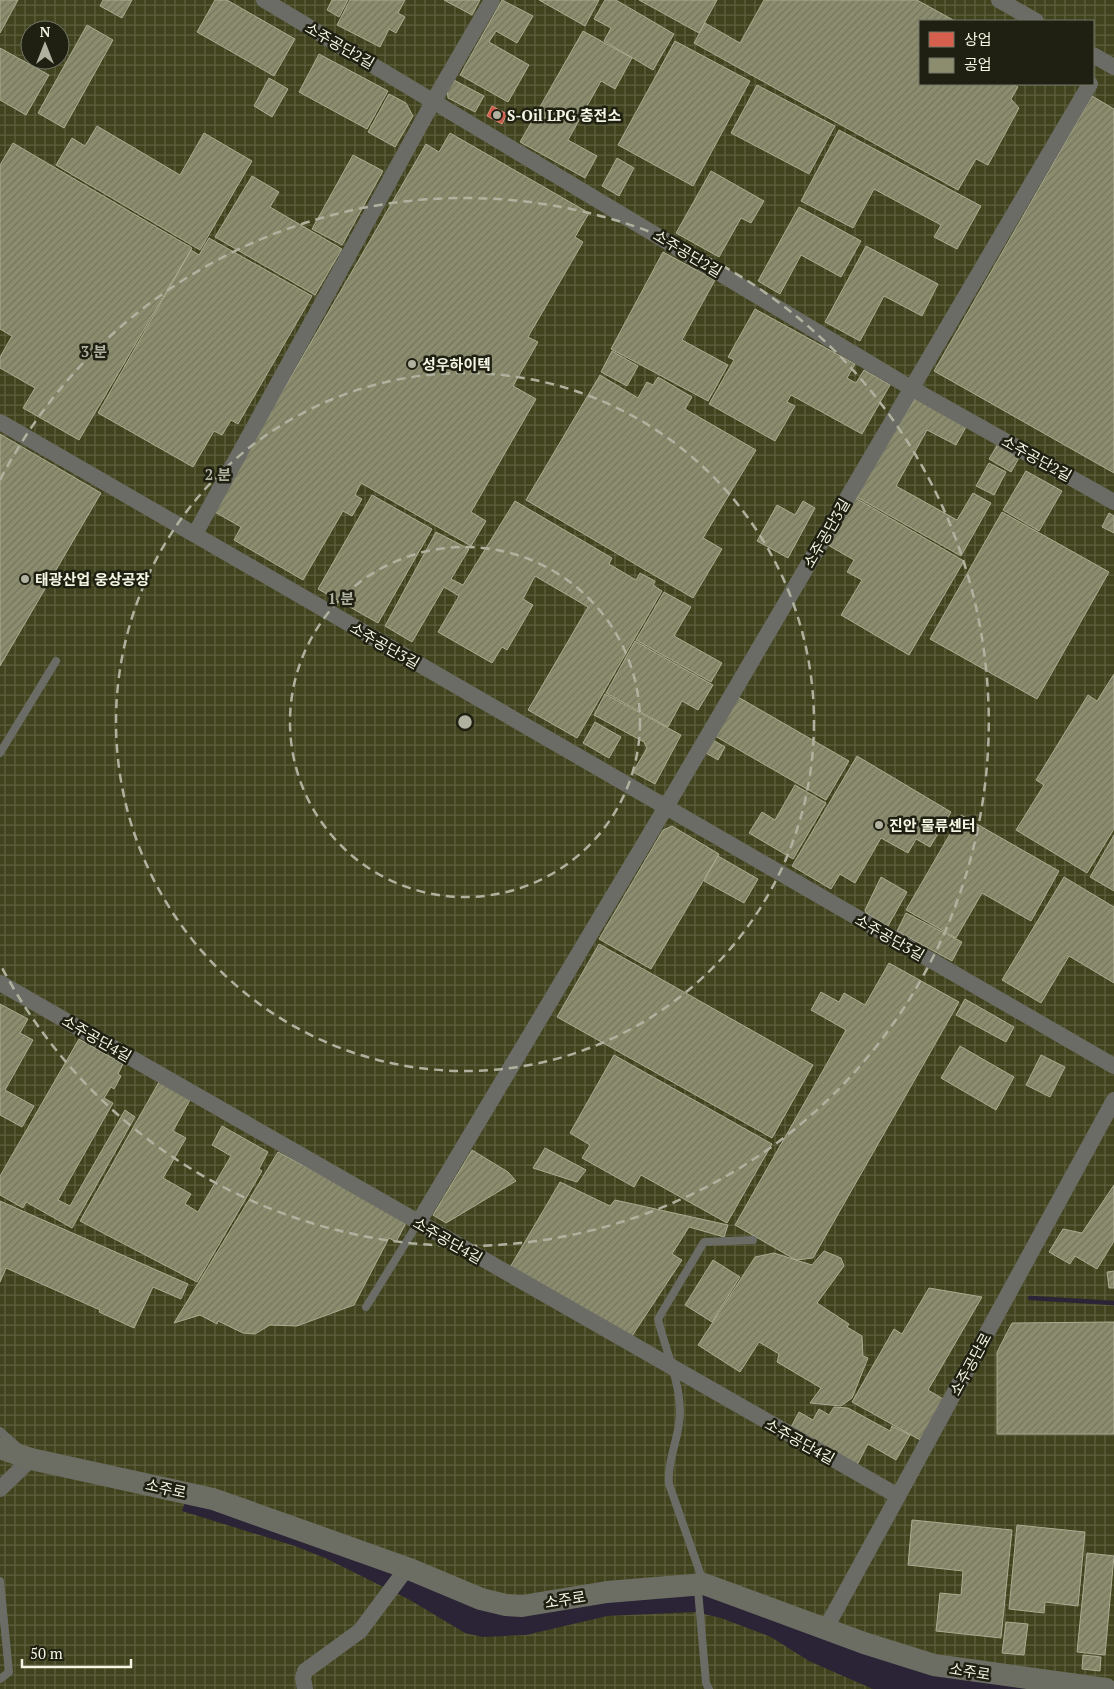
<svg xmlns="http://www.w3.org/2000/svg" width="1114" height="1689" font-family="'PT Serif','Noto Sans KR',serif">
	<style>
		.industrial { fill: url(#industrial-grid); fill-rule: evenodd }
		.water { fill: #2a2436 }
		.shops { fill: url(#shops-hatch); stroke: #df8d7a }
		.industry { fill: url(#industry-hatch); stroke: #abac91 }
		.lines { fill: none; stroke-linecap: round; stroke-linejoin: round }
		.stream { stroke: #2a2436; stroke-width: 4.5 }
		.lane { stroke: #6b6c65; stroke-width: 8 }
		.street { stroke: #6b6c65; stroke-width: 16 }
		.secondary { stroke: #6d6e63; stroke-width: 22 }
		.ring { fill: none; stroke: #b0b29f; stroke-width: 2.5; stroke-dasharray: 9 6 }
		.poi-dot { fill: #b0b29f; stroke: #1f2012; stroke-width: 2 }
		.labels { text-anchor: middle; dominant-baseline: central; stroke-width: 5; stroke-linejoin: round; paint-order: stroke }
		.street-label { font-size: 15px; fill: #f4f6e3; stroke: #1f2012 }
		.poi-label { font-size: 15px; font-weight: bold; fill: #f4f6e3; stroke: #1f2012; text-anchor: start }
		.centre { fill: #b0b29f; stroke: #1f2012; stroke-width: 2.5 }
		.ring-label { font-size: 15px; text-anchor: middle; font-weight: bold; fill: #b0b29f; stroke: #1f2012; stroke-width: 5; stroke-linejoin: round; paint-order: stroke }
	</style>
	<defs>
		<pattern id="industrial-grid" width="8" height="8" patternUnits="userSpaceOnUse" patternTransform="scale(1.25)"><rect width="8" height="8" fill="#41431e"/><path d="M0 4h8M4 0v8" fill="none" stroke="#5d5f3f"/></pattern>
		<pattern id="shops-hatch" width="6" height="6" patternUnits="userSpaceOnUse" patternTransform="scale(1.25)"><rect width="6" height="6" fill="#d6604d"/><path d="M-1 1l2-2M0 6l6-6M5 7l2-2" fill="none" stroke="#a5584a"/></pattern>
		<pattern id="industry-hatch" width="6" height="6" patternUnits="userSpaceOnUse" patternTransform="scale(1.25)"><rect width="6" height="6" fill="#8c8c6e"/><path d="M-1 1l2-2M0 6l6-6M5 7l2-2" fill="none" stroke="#75755f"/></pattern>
	</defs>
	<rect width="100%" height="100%" fill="#323321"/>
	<path class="industrial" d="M0,0H1114V1689H0ZM920,21H1093V84H920ZM30,30H60V60H30Z"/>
	<path class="water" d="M187,1496L472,1602L670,1594L720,1595L752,1607L1070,1689H873L809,1661L771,1637L721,1618L695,1612L607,1616L526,1635L483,1637L465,1633L410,1600L325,1558L295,1546L182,1511Z"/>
	<path class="shops" d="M492,106L507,114L502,124L487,116Z"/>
	<path class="industry" d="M0,0H18L0,33Z
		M103,0H132L122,18L100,6Z
		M215,0H227L295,39L274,76L197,32Z
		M332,0H348L339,17L327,10Z
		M350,0H405L398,13L405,17L396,33L389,29L380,47L337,25Z
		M444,0H480L472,15Z
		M502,0L533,16L517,43L496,31L489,42L529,65L508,102L460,75Z
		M539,0H599L585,26Z
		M605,0H616L674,34L653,70L604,41L611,28L594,19Z
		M639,0H717L699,33Z
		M764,0H917L955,21H920V84H1012L1018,87L1011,99L1019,108L988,165L976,159L958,190L694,43L705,23L740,43Z
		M87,25L113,40L64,128L38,113Z
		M583,31L632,58L615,89L601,81L568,140L597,156L585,178L520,142Z
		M675,41L750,81L693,186L618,145Z
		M0,48L49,75L26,115L0,100Z
		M319,54L388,91L367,129L299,92Z
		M269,78L288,89L272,117L254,106Z
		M452,79L484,96L475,112L448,98L447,88Z
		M757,85L835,126L809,174L731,133Z
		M389,94L406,103L413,116L395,147L368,132Z
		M1092,96L1114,109V473L934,371Z
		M97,126L180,175L204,133L252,161L200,250L56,165L72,138L85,146Z
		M839,130L981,206L957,249L934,237L941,225L874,189L853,228L801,201Z
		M450,133L589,213L575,237L583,242L528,337L538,342L513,386L536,399L471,512L486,521L471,546L361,483L355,495L362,499L352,516L343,511L303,580L234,540L241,527L213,511L426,144L439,152Z
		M13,143L192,248L79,440L23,408L35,388L0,368V357L12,336L0,329V165Z
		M353,155L383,171L342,245L312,229Z
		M617,158L634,168L619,196L602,186Z
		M711,171L764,201L751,223L741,218L719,257L676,233Z
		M252,176L279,192L270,207L342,249L315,295L215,237Z
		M799,207L861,241L841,277L801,255L780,294L758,281Z
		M209,238L312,296L238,424L231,420L222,435L214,431L193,467L98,413L191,250L199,255Z
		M866,246L938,284L922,316L884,296L860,341L825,322Z
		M663,252L715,280L682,340L728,365L708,401L611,349Z
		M755,309L855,364L847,378L856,383L864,370L890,385L862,434L791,395L787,402L795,406L775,441L709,404L734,360L728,357Z
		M612,351L638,366L627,386L601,372Z
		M600,375L638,398L647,382L653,385L658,377L692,397L685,409L756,450L703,538L722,549L693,598L526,500Z
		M916,397L967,425L956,445L927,430L896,486L957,520L973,493L991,503L961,556L855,496Z
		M0,434L101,493L0,666Z
		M998,444L1020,456L1011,472L989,459Z
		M989,463L1006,472L994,495L976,486Z
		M1026,471L1062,491L1039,531L1003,510Z
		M372,495L432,529L378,623L318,589Z
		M854,497L964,561L909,655L841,615L862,580L847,572L854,560L826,544Z
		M515,501L612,558L609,564L636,580L640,573L655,581L653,585L662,591L577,738L528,710L588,607L535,576L523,599L533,605L507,650L502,647L492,663L438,632L459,596L444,587L412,642L385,626L436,532L469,549L451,579L463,585Z
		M803,501L815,508L788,558L757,541L777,505L795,515Z
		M1002,512L1109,572L1037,699L930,639Z
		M1109,513L1114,516V533L1102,527Z
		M664,592L691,607L674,636L722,663L711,682L636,640Z
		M635,641L713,685L698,710L682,701L668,727L606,693Z
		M1114,674V829L1087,873L1016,830L1044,785L1036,780L1088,695L1097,701Z
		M605,694L681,735L655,784L633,772L647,748L644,742L594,715Z
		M738,697L849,761L826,800L715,736Z
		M595,722L621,737L609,758L583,743Z
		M713,740L725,747L718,760L706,753Z
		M857,756L951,812L930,847L916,839L908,853L881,838L855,883L840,874L831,889L792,866Z
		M795,785L826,803L793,859L749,833L762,812L775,820Z
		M961,815L1059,871L1031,921L982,893L956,938L906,910Z
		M672,826L719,854L651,969L599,939L663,830Z
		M1114,835V891L1090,877Z
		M718,856L758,879L744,903L704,881Z
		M881,877L907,892L888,926L866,913L865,910Z
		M1064,877L1114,907V983L1069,956L1041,1003L1002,980Z
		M906,913L962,942L952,961L897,931Z
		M599,944L813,1065L772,1138L557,1017Z
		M889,963L959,1002L813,1258L796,1260L735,1225L846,1030L811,1010L821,992L839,1002L844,993L865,1005Z
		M965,999L1014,1027L1006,1042L956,1015Z
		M0,1004L28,1019L20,1033L33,1040L5,1090L34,1106L22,1127L0,1115Z
		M79,1039L123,1064L118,1074L121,1076L114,1089L111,1087L104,1098L113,1103L58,1200L70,1206L125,1110L135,1117L72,1228L26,1202L23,1208L0,1195V1176Z
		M960,1046L1014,1077L996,1110L941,1078Z
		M614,1055L772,1144L727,1223L641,1175L634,1187L582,1158L590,1145L570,1133Z
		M1041,1055L1065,1067L1050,1097L1026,1085Z
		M159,1082L190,1100L173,1131L186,1138L163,1178L191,1194L185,1204L198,1212L231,1156L212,1145L222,1126L268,1152L259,1169L262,1171L197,1282L80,1221Z
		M545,1148L586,1170L577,1182L533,1168Z
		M472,1150L508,1172L516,1181L446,1223L433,1215Z
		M278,1152L403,1218L405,1225L396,1242L389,1238L354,1305L297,1326L270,1325L255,1334L243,1333L218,1321L217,1324L200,1315L174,1323Z
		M560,1182L610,1206L615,1200L728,1225L724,1237L689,1227L672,1254L682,1260L630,1339L509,1269Z
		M1114,1185V1241L1097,1269L1075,1256L1070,1264L1049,1252L1063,1229L1082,1233Z
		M0,1201L188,1284L181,1299L153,1287L134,1328L99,1312L100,1310L6,1268L0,1282Z
		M824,1251L841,1258L844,1266L817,1303L849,1324L847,1327L862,1336L863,1356L868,1358L852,1398L841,1406L810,1403L821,1388L777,1362L779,1354L759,1342L740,1372L698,1345L755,1257L774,1253L812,1265Z
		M713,1260L740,1277L712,1322L685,1305Z
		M1114,1271V1288H1109L1107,1272Z
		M929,1288L982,1297L928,1390L945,1400L922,1441L852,1402L894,1329L902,1334Z
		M1114,1322V1434H997V1352L1012,1323Z
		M834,1407L848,1408L890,1431L892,1426L910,1435L896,1460L868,1444L857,1465L790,1429L799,1412L813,1420L819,1409L829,1415Z
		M912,1520L1012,1530L1001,1638L936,1631L940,1593L961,1595L963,1571L908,1565Z
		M1017,1525L1085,1532L1078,1606L1045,1602L1044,1613L1009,1609Z
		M1087,1553L1114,1556L1105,1655L1077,1652Z
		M1006,1622L1028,1624L1024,1655L1002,1653Z
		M1083,1655L1101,1657L1100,1671L1082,1669Z"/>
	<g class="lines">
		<path class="stream" d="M1030,1298L1114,1303"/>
		<path class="lane" d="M0,753L56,661
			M366,1307L418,1223
			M0,1431L17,1446
			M0,1581L9,1672L0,1679
			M709,1689L706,1683L698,1590L704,1584L669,1484C667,1459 680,1437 680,1412C680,1381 665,1349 658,1319L704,1242L753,1240"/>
		<path class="street" d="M264,0L911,388L1114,502
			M999,0L1036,21
			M1093,55L1114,67
			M0,422L1114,1066
			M195,534L434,100L492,0
			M0,983L898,1496
			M418,1223L666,807L1090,84
			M0,1489L31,1459
			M826,1628L1114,1100
			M305,1689L303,1678L305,1671L360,1631L407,1568"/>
		<path class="secondary" d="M0,1448L31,1459L213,1499L407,1568L481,1599L506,1605L522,1606L607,1592L704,1584L864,1643L934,1665L1106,1689"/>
	</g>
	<g class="ring">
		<circle cx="465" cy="722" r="175"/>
		<circle cx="465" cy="722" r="349"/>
		<path d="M0 480A524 524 0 1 1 0 964"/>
	</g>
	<g class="poi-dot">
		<circle cx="497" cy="115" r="5"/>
		<circle cx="412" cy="364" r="5"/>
		<circle cx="25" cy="579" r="5"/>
		<circle cx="879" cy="825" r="5"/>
	</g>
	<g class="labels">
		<g class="street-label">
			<text transform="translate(340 45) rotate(30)">소주공단2길</text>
			<text transform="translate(688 253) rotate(31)">소주공단2길</text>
			<text transform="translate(1037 458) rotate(29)">소주공단2길</text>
			<text transform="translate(826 533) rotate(-60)">소주공단3길</text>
			<text transform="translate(385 645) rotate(30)">소주공단3길</text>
			<text transform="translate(890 937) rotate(30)">소주공단3길</text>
			<text transform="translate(97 1038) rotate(30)">소주공단4길</text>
			<text transform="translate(448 1240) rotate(30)">소주공단4길</text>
			<text transform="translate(970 1364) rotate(-61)">소주공단로</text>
			<text transform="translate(800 1441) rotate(29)">소주공단4길</text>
			<text transform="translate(166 1488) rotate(12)">소주로</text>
			<text transform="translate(565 1599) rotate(-9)">소주로</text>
			<text transform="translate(970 1671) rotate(9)">소주로</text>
		</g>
		<g class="poi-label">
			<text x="507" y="115">S-Oil LPG 충전소</text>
			<text x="422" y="364">성우하이텍</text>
			<text x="35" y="579">태광산업 웅상공장</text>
			<text x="889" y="825">진안 물류센터</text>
		</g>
	</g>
	<circle cx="465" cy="722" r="8" class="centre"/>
	<g class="ring-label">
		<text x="94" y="357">3 분</text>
		<text x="218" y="480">2 분</text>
		<text x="341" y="604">1 분</text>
	</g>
	<rect x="919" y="20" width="175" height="65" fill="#1f2012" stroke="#747666"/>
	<rect x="929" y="32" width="25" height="15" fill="#d6604d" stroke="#747666"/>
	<text x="964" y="45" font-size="15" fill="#f4f6e3">상업</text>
	<rect x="929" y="58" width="25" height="15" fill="#8c8c6e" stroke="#747666"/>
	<text x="964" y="70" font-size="15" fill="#f4f6e3">공업</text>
	<g transform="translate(45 45)"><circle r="24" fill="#1f2012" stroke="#747666"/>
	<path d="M0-4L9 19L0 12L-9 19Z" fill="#b0b29f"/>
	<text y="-8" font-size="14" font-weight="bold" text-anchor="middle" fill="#f4f6e3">N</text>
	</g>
	<path d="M22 1659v8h109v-8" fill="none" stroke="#f4f6e3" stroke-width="2.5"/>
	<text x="30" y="1659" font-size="15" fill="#f4f6e3" stroke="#1f2012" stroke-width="4" paint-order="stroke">50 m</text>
</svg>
